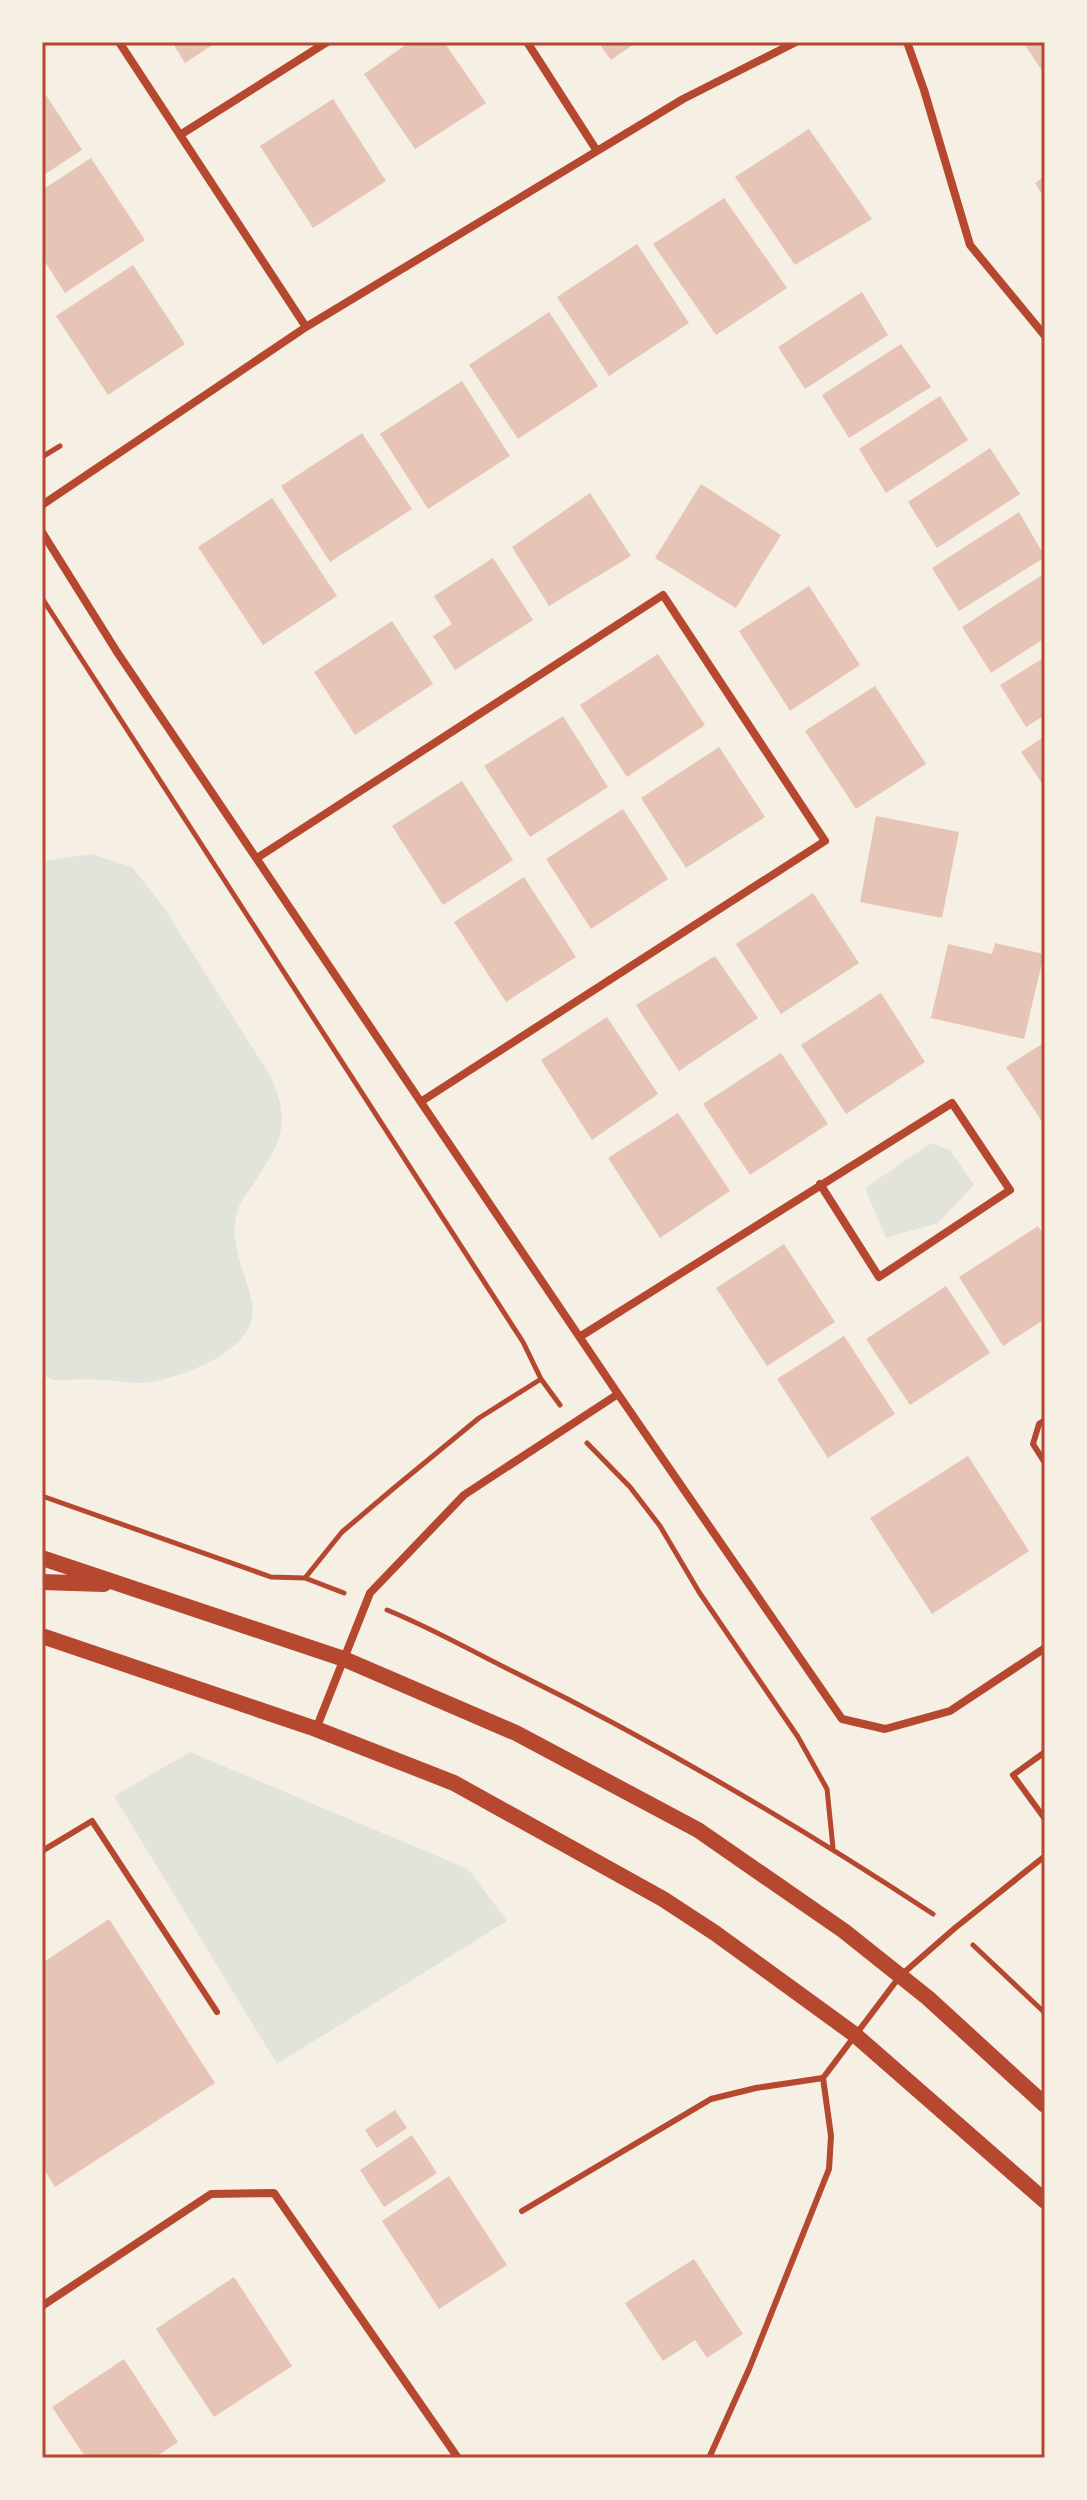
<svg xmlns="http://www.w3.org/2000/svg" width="1087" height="2500" font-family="'IBM Plex Sans',sans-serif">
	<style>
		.green { fill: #e2e4dc }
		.building { fill: #e6c5b7 }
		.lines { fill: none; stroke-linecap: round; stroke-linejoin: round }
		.path { stroke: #b5482f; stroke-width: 5 }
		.service { stroke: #b5482f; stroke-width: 6 }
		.minor { stroke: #b5482f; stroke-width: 8 }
		.secondary { stroke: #b5482f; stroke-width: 16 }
		.neatline { fill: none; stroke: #b5482f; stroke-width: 3 }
	</style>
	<rect width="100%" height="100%" fill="#f6efe4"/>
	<path class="green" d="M91,854L132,867L164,908L271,1077C292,1124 281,1142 254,1183C249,1191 241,1200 238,1209C227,1243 246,1272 252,1303C261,1349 185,1376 151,1382C136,1385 118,1380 102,1380C86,1379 70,1380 53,1380L42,1375V861Z
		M931,1143L950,1150L974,1185L938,1223L886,1238L865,1188Z
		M190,1752L468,1869L507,1921L277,2064L114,1796Z"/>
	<path class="building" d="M172,42H217L185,63Z
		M410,42H444L486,103L415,149L364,74Z
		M598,42H637L611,60Z
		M1023,42H1045V75Z
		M42,89L82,150L42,176Z
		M333,99L386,181L313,228L260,146Z
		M809,129L872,219L795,265L735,177Z
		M91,158L145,240L65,293L42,257V190Z
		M1045,176V199L1035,183Z
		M724,198L787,288L716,335L653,244Z
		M637,244L689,323L609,376L557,297Z
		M133,265L185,344L108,395L56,316Z
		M862,292L888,335L805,389L778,347Z
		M549,312L598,386L518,439L469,365Z
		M901,344L931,387L849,438L822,395Z
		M462,381L510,456L428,509L380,434Z
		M940,396L968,440L886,493L859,449Z
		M362,433L412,509L330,562L281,486Z
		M990,448L1020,494L937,548L908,502Z
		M701,484L781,535L736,608L655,558Z
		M590,493L631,556L549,606L512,547Z
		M272,498L337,596L263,645L198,547Z
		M1019,512L1045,557L959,611L932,568Z
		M493,558L533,620L455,670L433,636L452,624L434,596Z
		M1045,573V638L991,673L962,627Z
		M809,586L860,665L790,711L739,631Z
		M392,621L433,684L355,735L314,672Z
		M658,654L705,725L627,777L580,705Z
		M1045,657V715L1026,727L1000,685Z
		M875,686L926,764L856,809L805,731Z
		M563,716L608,787L530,837L484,766Z
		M1045,736V788L1021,752Z
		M719,747L765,817L686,868L641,798Z
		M462,781L513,860L443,905L392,826Z
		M623,809L668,879L591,929L546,859Z
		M876,816L959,832L942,918L860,902Z
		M524,877L576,957L506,1002L454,922Z
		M813,893L859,963L781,1014L736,944Z
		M995,943L1044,954L1024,1039L931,1018L948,944L992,954Z
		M715,956L758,1018L679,1071L636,1005Z
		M881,993L925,1062L846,1114L801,1045Z
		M607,1017L658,1094L592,1140L541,1060Z
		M1045,1042V1126L1006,1067Z
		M781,1053L828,1124L750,1175L703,1104Z
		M678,1113L730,1191L660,1238L608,1158Z
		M1038,1226L1045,1237V1319L1003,1346L959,1277Z
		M784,1244L835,1322L767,1366L716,1288Z
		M946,1286L990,1353L910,1405L866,1339Z
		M844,1336L895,1414L828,1458L777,1379Z
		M968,1456L1029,1551L932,1614L870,1518Z
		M109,1919L215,2083L55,2187L42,2166V1963Z
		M395,2110L407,2128L377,2148L365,2130Z
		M412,2135L437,2173L384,2207L360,2170Z
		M449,2176L507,2265L439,2309L382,2221Z
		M694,2259L743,2334L707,2358L695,2340L663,2361L625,2303Z
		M234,2277L292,2366L214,2417L156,2329Z
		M124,2359L178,2442L154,2458H86L52,2407Z"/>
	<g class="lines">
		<path class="path" d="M42,457L60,446
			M42,598L523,1342L541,1379L479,1418L394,1488L342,1532L305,1578
			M541,1379L560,1405
			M587,1443L630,1487L660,1526L699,1592L798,1737L827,1789L833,1848
			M42,1496L271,1577L305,1578L344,1593
			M387,1610C432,1628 475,1653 518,1674C662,1745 799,1826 933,1914
			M973,1945L1045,2013"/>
		<path class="service" d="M1045,1420L1039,1424L1033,1444L1045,1463
			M1045,1752L1013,1775L1045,1819
			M42,1851L92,1821L217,2012
			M522,2211L711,2099L756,2088L823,2078L900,1976L955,1928L1045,1856
			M709,2458L749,2369L829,2169L831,2136L823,2078"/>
		<path class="minor" d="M119,42L306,327
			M527,42L597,151
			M907,42L924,90L970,245L1045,336
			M180,135L327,42
			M42,505L306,327L683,99L796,42
			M42,532L117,652L618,1394L842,1719L885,1729L950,1711L1045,1648
			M257,858L663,595L825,841L422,1101
			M581,1336L952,1103L1010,1190L879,1277L820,1184
			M316,1729L370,1593L464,1495L618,1394
			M42,2306L211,2194L274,2193L458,2458"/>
		<path class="secondary" d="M42,1558L344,1659L516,1733L698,1830L844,1931L928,1998L1045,2105
			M42,1582L104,1584
			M42,1636L316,1729L454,1783L663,1899L715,1933L854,2034L1045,2201"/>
	</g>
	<rect width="1087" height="2500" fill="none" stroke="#f6efe4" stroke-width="88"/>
	<rect x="44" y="44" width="999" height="2412" class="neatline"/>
</svg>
